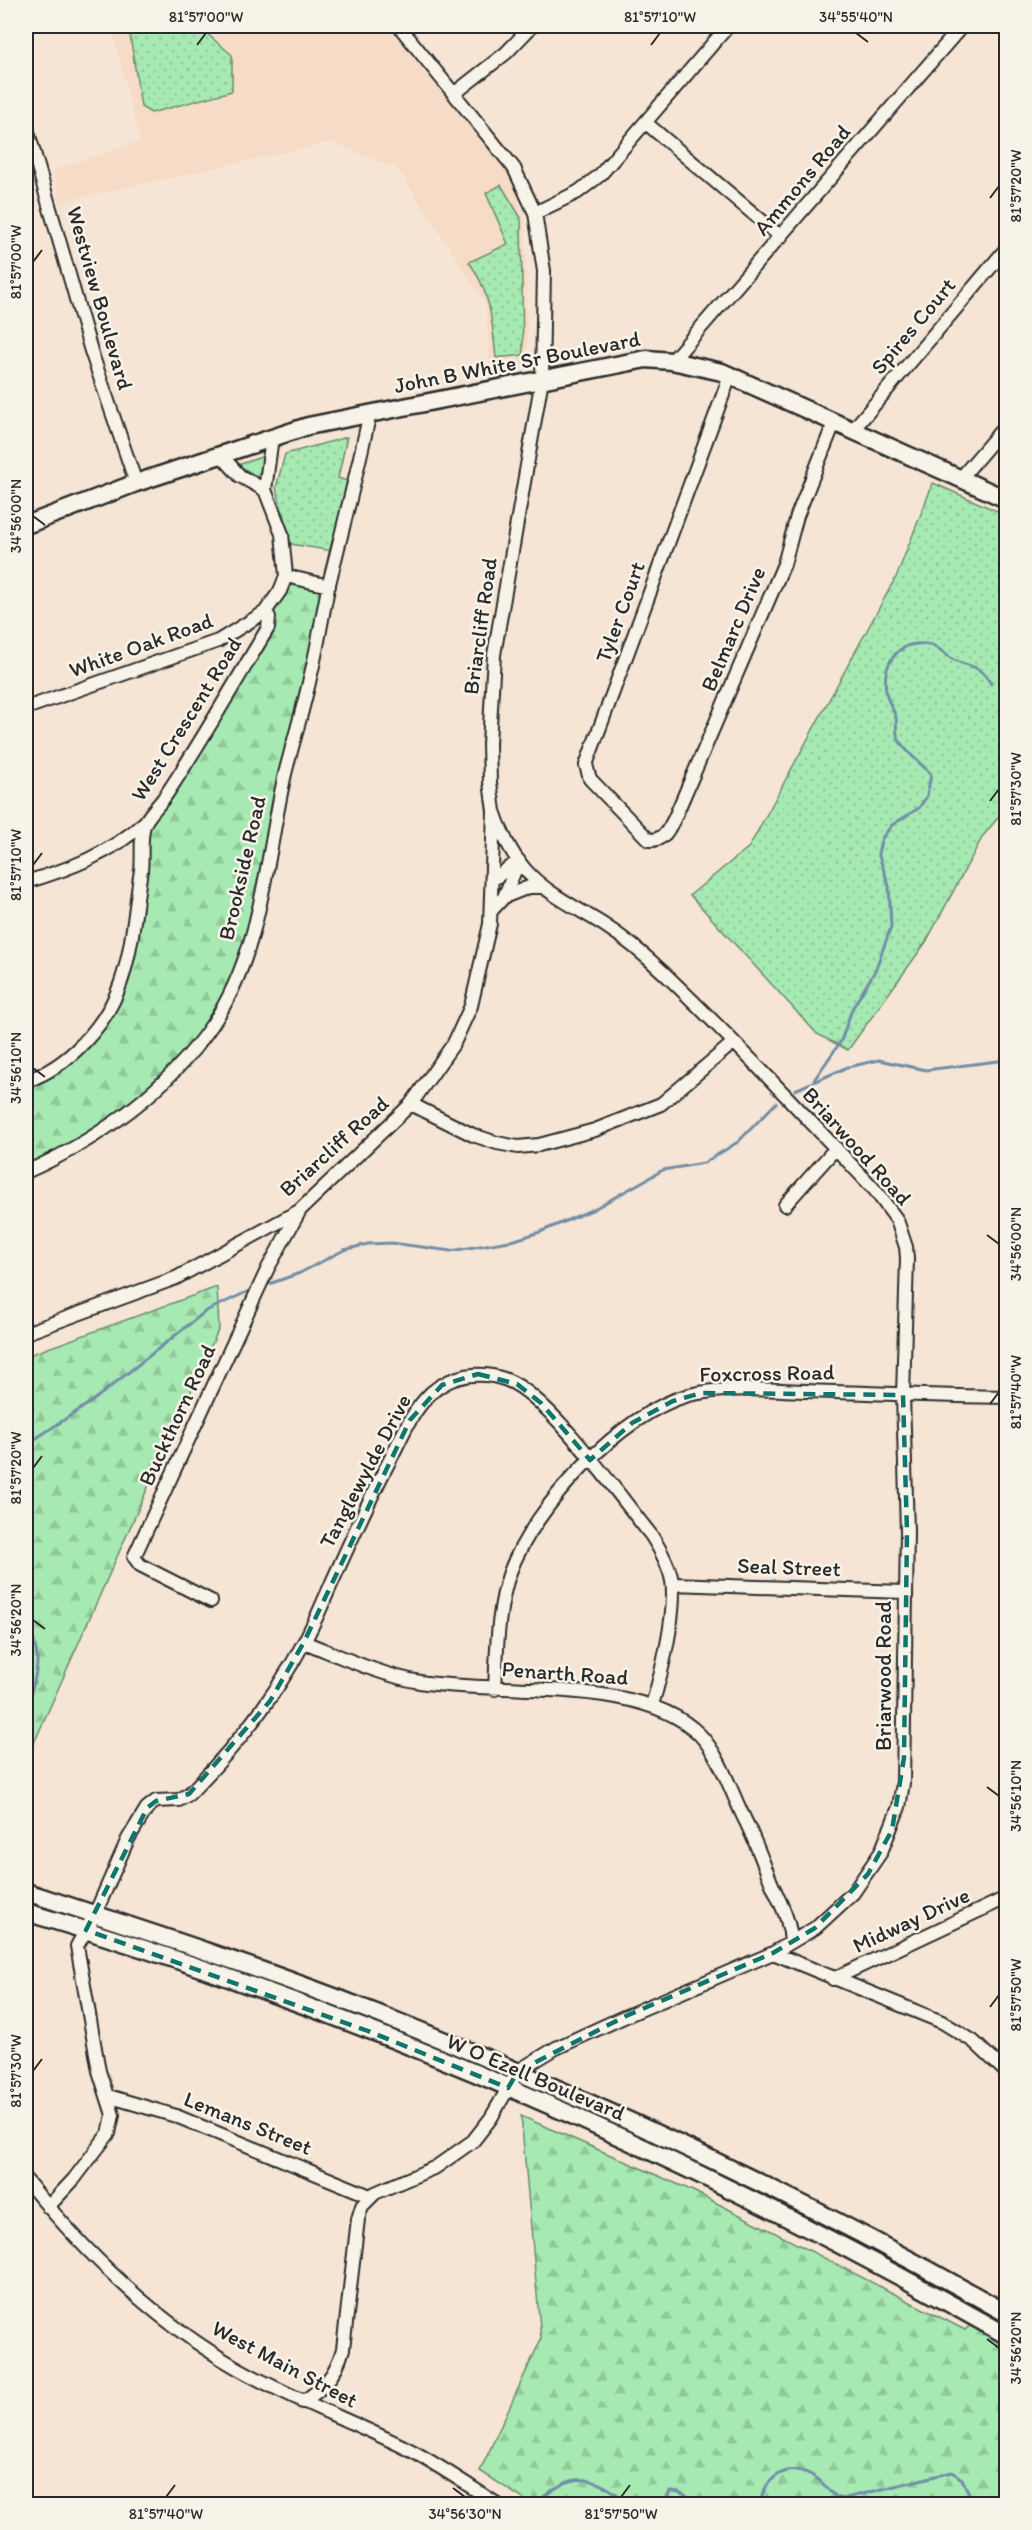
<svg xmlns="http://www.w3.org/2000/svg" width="1032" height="2530" font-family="Itim,sans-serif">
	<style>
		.built { fill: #f6dbc6 }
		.forest { fill: url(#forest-firs); stroke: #698a6e; stroke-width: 1.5 }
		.park { fill: url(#park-dots); stroke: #698a6e; stroke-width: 1.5 }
		.garden { fill: #a7e9b2; stroke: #698a6e; stroke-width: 1.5 }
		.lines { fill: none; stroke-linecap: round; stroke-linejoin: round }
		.stream { stroke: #718ea8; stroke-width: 3 }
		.minor-casing { stroke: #2b2b2b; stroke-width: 16 }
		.major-casing { stroke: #2b2b2b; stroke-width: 21 }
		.minor { stroke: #f7f3e8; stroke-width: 12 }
		.major { stroke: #f7f3e8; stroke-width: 16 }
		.marked { fill: none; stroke: #0f766e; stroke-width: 4.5; stroke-dasharray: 12 8; stroke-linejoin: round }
		.ticks { fill: none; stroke: #2b2b2b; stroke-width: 2 }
		.labels { text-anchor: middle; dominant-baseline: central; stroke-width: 5; stroke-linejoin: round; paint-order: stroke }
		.street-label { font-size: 22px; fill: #2b2b2b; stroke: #f7f3e8 }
		.neatline { fill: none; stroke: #2b2b2b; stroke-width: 2 }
		.ticks-label { font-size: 15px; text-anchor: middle; fill: #2b2b2b }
	</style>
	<defs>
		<pattern id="forest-firs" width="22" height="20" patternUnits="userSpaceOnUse" patternTransform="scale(1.5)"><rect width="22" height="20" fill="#a7e9b2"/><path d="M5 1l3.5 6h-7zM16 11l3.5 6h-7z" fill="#90c899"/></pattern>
		<pattern id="park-dots" width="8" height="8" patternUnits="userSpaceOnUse" patternTransform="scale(1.5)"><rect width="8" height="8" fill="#a7e9b2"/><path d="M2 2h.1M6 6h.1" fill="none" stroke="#90c899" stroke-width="1.8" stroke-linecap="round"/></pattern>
	</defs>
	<rect width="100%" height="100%" fill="#f6e5d4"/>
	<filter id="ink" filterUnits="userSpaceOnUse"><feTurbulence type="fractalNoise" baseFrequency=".0167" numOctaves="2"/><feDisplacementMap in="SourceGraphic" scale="12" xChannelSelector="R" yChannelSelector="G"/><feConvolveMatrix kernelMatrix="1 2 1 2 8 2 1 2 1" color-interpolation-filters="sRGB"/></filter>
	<g filter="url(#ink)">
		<path class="built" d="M111,26H387L449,102L509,169L525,220L528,363L490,368L486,304L398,169L332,142L60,202L54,170L140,141Z"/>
		<path class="forest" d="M286,576L329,586L259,908L231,990L183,1064L119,1118L26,1170V1080L84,1042L114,1000L145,822L269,617Z
			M217,1287L219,1328L26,1761V1356Z
			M521,2116L693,2191L965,2330L1006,2291V2504H531L480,2471L541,2339Z"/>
		<path class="park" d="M163,26H198L232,55V91L151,113L141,107L130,35Z
			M501,185L521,218L523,355L496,358C492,322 491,292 469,262L508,244L486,193Z
			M347,437L338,478L347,481L332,551L291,544L276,488L285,454Z
			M933,483L1006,515V808L983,836L926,942L848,1050L817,1034L690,895L749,847L897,575Z"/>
		<path class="garden" d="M264,456L260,472L256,476L238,465Z"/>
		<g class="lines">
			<path class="stream" d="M814,1080L841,1041L852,1009L875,971L891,927L889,886L878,853L882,838L892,825L919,808L927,796L931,774C921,763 906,753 899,740C895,733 897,725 896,718C894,710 889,704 887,696C880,665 897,638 931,645C939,647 946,656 954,660C971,668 980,664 991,684
				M795,1090L848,1067L879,1060L926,1070L1006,1060
				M269,1284L300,1273L344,1250L368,1244L392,1243L451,1251L515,1240L540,1232L594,1209L663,1170L704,1163L738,1142L776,1103
				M26,1445L91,1402L206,1311L251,1290
				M26,1624C45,1657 36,1675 26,1709
				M26,2261V2284
				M536,2504C571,2470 594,2473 629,2504
				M665,2504L670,2491C681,2490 688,2496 694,2504
				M760,2504C765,2473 795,2459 820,2481C828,2488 831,2496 842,2499L952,2472L962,2479L974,2504"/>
			<defs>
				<path id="minor" d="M455,93L506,53L532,26
					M646,123L781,237
					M26,125L91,351L136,483
					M535,213L578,192L600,175L728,26
					M672,361L962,26
					M730,376L586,765L590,779L649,840C664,841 669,829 675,817L784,564L797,516L834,423
					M852,431L1006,249
					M220,454L240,476L265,490
					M960,479L1006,425
					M286,576L329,586
					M26,708L218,641L265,612L280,591L286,576L282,534L265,490L272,437
					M492,880L519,861
					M26,882C70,869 110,854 145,822
					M504,897L529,887H542
					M491,911L504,897L519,861
					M26,1081C68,1067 107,1025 121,982C133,947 135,907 141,870C143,856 139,833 146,821C151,812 160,804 166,795C202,741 234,684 268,628L269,617L265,612
					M411,1104L473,1135L497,1143L518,1147L539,1145L595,1130L661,1104L733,1043
					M26,1172C98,1140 167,1091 212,1025C262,952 266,858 285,774C293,742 303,710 310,678C318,647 322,615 329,584C343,527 358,470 370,412
					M785,1205L836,1148
					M26,1333L176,1278L299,1211L411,1104L454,1043L471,1006L490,924L494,811L490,782L489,744L494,655L542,379L544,271L535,213L514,168L399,26
					M673,1584L904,1592
					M211,1601L140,1565L134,1557L268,1268L299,1212
					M304,1642C342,1657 380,1675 420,1682C500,1695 643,1676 700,1735C722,1758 732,1796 747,1824C756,1843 763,1862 771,1882C780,1903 790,1919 791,1942
					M495,1689C497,1651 497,1608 510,1572C534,1507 621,1413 689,1395C726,1386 769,1390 807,1391C873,1393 940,1396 1006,1397
					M773,1953L942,2022L973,2041L1006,2072
					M833,1979L1006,1898
					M108,2096L176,2116L370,2196
					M26,2180C86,2254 156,2322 239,2369C294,2400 352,2421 408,2449C439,2465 468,2485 497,2504
					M48,2207L74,2179L109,2133L113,2115L99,2071L77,1946L95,1914L128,1839L147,1808L156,1801L179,1800L189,1794C242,1740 286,1684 318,1614C341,1562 364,1509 391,1458C402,1436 412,1411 431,1393C452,1374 481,1370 507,1380C549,1396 620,1497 651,1535C660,1549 669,1565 672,1581C677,1611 661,1676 652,1705
					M302,2402C324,2389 336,2374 343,2349L358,2219L362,2206L375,2193L436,2167L473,2141L491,2118L518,2071L556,2048L626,2016L773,1953L815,1928L853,1893L881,1852L899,1807L903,1783L907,1532L903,1395L907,1258L906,1247L897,1220L875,1190C806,1117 737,1043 665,974C646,956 626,939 604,925C547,890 517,880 494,811"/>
				<path id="major" d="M26,525L136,483L308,426L646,359L672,361L722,372L1006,499
					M26,1892C143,1930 261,1968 376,2013C592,2099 804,2198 1006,2313
					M26,1912C367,2013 697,2160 1006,2335"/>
			</defs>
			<use href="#minor" class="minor-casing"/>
			<use href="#major" class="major-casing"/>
			<use href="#minor" class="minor"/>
			<use href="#major" class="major"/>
		</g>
	</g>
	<path class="marked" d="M478,1374L517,1384L541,1403L590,1460L632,1423L673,1401L701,1393L903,1395L907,1532L904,1758L892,1830L868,1874L815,1928L773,1953L626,2016L518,2071L508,2088L368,2031L86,1930L147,1808L156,1801L189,1794L270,1701L304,1642L410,1420L442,1385Z"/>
	<path class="ticks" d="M856,33L868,42M197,45L206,33M651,45L660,33M990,198L999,186M33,262L42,250M33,516L45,525M990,801L999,789M33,865L42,853M33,1068L45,1077M987,1235L999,1244M990,1404L999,1392M33,1468L42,1456M33,1620L45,1629M987,1787L999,1796M990,2007L999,1995M33,2071L42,2059M987,2339L999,2348M453,2488L465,2497M166,2497L175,2485M621,2497L630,2485"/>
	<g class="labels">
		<g class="street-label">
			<text transform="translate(802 180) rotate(-50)">Ammons Road</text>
			<text transform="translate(100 298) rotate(74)">Westview Boulevard</text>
			<text transform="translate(913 326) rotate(-50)">Spires Court</text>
			<text transform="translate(517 362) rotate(-11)">John B White Sr Boulevard</text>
			<text transform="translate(620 612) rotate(-70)">Tyler Court</text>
			<text transform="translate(480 626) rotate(-82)">Briarcliff Road</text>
			<text transform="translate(733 629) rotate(-67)">Belmarc Drive</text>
			<text transform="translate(141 645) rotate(-20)">White Oak Road</text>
			<text transform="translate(186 719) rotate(-58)">West Crescent Road</text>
			<text transform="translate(242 868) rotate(-77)">Brookside Road</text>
			<text transform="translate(334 1146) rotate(-42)">Briarcliff Road</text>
			<text transform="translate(857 1146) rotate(48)">Briarwood Road</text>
			<text transform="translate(767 1373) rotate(-1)">Foxcross Road</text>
			<text transform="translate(177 1415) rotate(-65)">Buckthorn Road</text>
			<text transform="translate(365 1471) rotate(-62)">Tanglewylde Drive</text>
			<text transform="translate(789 1567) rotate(2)">Seal Street</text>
			<text transform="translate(565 1673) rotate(4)">Penarth Road</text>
			<text transform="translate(883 1676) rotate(-90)">Briarwood Road</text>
			<text transform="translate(911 1920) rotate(-25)">Midway Drive</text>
			<text transform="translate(536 2077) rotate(23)">W O Ezell Boulevard</text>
			<text transform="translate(248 2123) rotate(22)">Lemans Street</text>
			<text transform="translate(285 2364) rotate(28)">West Main Street</text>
		</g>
	</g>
	<rect width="1032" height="2530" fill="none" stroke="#f7f3e8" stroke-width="66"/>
	<rect x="33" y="33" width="966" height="2464" class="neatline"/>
	<g class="ticks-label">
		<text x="206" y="22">81°57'00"W</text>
		<text x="660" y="22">81°57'10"W</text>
		<text x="856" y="22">34°55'40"N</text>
		<text transform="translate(1016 186) rotate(-90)" y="5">81°57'20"W</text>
		<text transform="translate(16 262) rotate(-90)" y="5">81°57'00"W</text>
		<text transform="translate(16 516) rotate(-90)" y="5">34°56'00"N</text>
		<text transform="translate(1016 789) rotate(-90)" y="5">81°57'30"W</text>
		<text transform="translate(16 865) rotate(-90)" y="5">81°57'10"W</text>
		<text transform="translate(16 1068) rotate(-90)" y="5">34°56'10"N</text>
		<text transform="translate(1016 1244) rotate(-90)" y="5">34°56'00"N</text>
		<text transform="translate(1016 1392) rotate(-90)" y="5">81°57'40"W</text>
		<text transform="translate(16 1468) rotate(-90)" y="5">81°57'20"W</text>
		<text transform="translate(16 1620) rotate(-90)" y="5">34°56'20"N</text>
		<text transform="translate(1016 1796) rotate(-90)" y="5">34°56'10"N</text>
		<text transform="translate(1016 1995) rotate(-90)" y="5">81°57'50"W</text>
		<text transform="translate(16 2071) rotate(-90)" y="5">81°57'30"W</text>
		<text transform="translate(1016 2348) rotate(-90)" y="5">34°56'20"N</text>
		<text x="166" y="2519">81°57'40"W</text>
		<text x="465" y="2519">34°56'30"N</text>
		<text x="621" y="2519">81°57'50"W</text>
	</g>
</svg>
